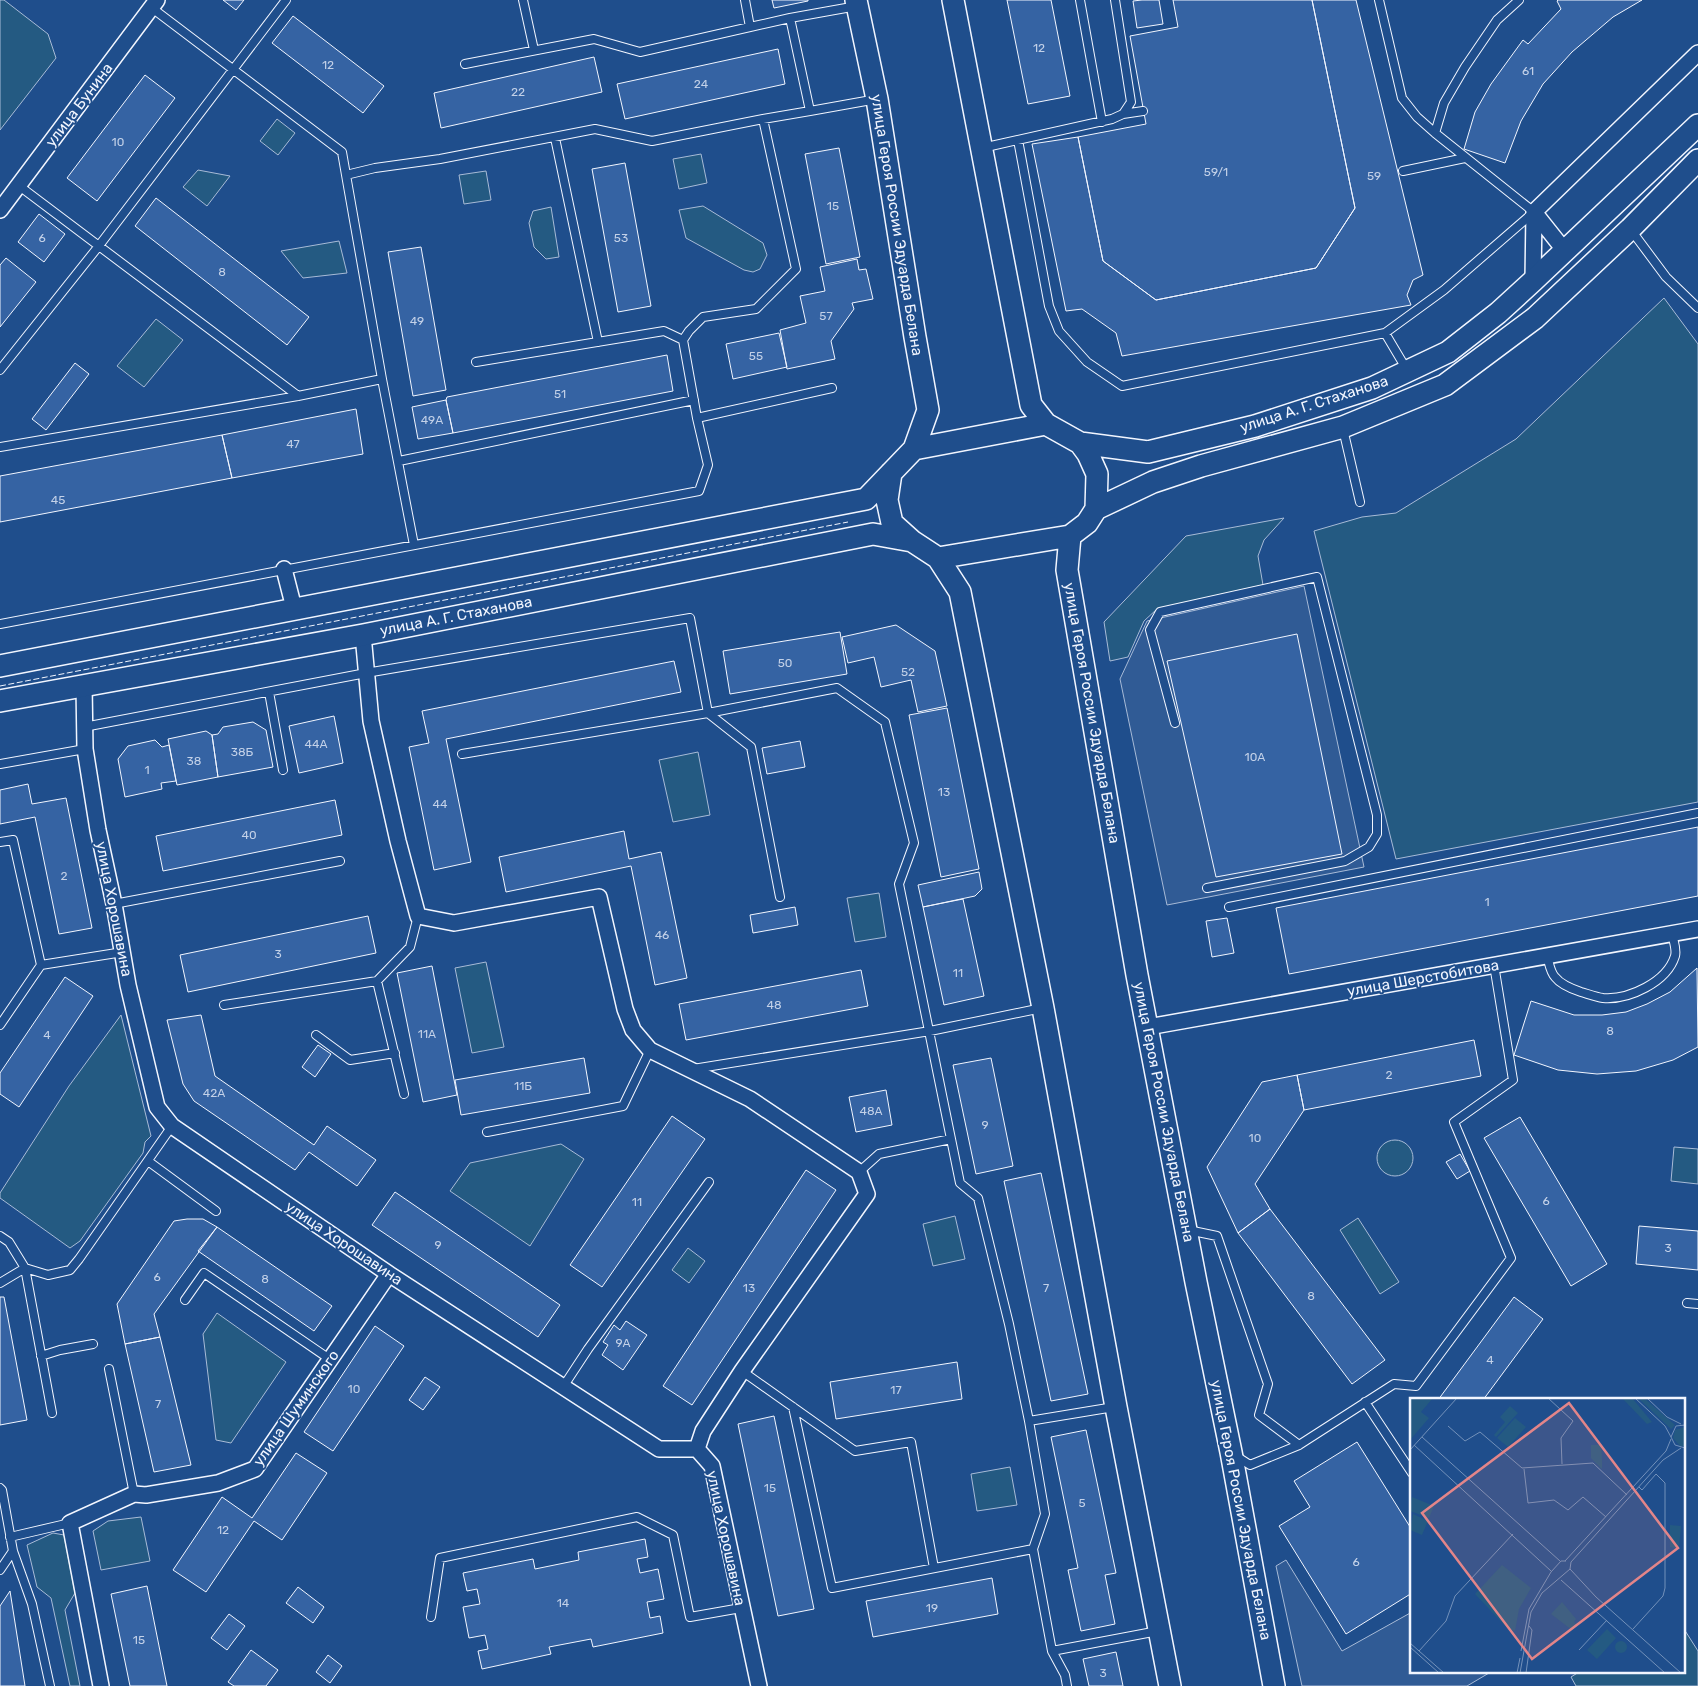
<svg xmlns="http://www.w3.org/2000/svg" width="1698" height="1686" font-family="Rubik,sans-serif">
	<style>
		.green { fill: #245a82; stroke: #a8bbd7 }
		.parking { fill: #305b95; stroke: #a8bbd7 }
		.building { fill: #3563a3; stroke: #f2f6ff }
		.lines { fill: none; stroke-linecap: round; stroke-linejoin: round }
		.lane-casing { stroke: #f2f6ff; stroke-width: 10 }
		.street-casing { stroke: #f2f6ff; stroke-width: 18 }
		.secondary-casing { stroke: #f2f6ff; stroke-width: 24 }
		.lane { stroke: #1f4e8c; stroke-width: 8 }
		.street { stroke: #1f4e8c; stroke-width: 15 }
		.secondary { stroke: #1f4e8c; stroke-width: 21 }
		.fence { stroke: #f2f6ff; stroke-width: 1; stroke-dasharray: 6 2.5; stroke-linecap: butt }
		.labels { text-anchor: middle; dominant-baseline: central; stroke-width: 4; stroke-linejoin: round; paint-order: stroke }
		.number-label { font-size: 12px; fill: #c3d1e8 }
		.street-label { font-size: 15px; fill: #f2f6ff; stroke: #1f4e8c }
		.inset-road { fill: none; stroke: #7391ba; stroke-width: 1 }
		.view { fill: #e38589; fill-opacity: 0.15; stroke: #e38589; stroke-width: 2.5 }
		.inset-edge { fill: none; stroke: #f2f6ff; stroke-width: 2.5 }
	</style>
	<rect width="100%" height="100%" fill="#1f4e8c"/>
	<path class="green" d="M0,0H4L48,34L56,58L0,130Z
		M277,119L295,133L278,155L260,141Z
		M701,154L707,183L679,189L673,159Z
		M198,170L230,176L207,206L183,187Z
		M486,171L491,200L464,204L459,175Z
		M703,206L763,243L767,255L760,269L753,272L744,270L686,238L679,210Z
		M551,207L559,257L546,259L534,247L529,223L533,211Z
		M339,241L347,273L303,278L281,251Z
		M1664,298L1698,344V802L1396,859L1314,531L1362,517L1396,513L1516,439Z
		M156,319L183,340L144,387L117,366Z
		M1284,518L1264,540L1258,556L1263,585L1157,609L1144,621L1128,657L1110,661L1104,622L1186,536Z
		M698,752L710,815L673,822L659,760Z
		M879,893L886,937L855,942L847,898Z
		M486,962L504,1047L472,1053L455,968Z
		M121,1015L151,1136L145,1142L143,1153L80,1241L70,1248L0,1198V1193L69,1086Z
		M1377 1158a18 18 0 1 1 36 0a18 18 0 1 1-36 0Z
		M561,1144L584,1159L530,1246L450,1191L470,1163Z
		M1674,1147L1698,1149V1184L1671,1181Z
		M955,1216L965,1259L933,1266L923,1224Z
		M1358,1218L1399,1282L1380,1294L1340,1230Z
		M688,1248L705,1261L689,1283L672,1270Z
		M217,1313L286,1362L231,1443L216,1440L203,1334Z
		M1010,1467L1017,1505L977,1511L971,1474Z
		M141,1517L150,1561L101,1570L93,1531L108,1521Z
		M53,1533L64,1535L75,1593L65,1610L80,1686H70L51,1598L37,1587L27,1545Z
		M1684,1629L1698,1651V1686H1576L1571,1677L1579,1672H1684Z"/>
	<path class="parking" d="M1304,586L1364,867L1167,905L1120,679L1147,621Z
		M1286,1560L1342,1651L1412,1612V1672L1489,1673L1467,1686H1302L1276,1566Z"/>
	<path class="building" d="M223,0H244L236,10Z
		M772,0H808V1L774,8Z
		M1007,0H1051L1070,96L1028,104Z
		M1142,0H1159L1163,24L1137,28L1133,1Z
		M1173,0H1312L1355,208L1316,268L1156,300L1103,261L1078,137L1146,124L1130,36L1178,27Z
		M1312,0H1356L1423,275L1413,280L1407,295L1411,305L1122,356L1116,333L1082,309L1066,311L1032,144L1078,137L1103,261L1156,300L1316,268L1355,208Z
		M1558,0H1642L1613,17L1572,52L1543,84L1521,121L1505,163L1464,149L1475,112L1491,84L1523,40L1528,44L1561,9L1557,1Z
		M293,16L384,86L363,113L272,43Z
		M778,49L785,84L625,119L617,84Z
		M594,57L602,92L441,128L434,93Z
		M145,75L175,98L97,201L67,178Z
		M839,148L860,257L826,264L805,154Z
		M625,163L651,306L618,312L592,169Z
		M156,198L309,317L287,345L135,226Z
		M39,214L65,234L44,262L18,242Z
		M421,247L446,390L413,396L388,252Z
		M6,258L36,282L0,327V265Z
		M857,259L859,270L866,269L873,299L852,303L854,309L831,341L835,359L787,369L780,330L806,323L800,296L825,291L820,267Z
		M779,333L787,367L733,379L726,344Z
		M667,355L673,391L453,433L446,400L447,397Z
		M75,363L89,374L46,430L32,419Z
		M446,400L453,433L418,439L412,407Z
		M356,409L363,454L232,478L222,435Z
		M222,435L232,478L0,522V476Z
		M896,625L935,651L947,706L918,712L911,680L881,687L874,657L848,663L842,637Z
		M840,632L847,674L730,694L723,651Z
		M1297,634L1342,854L1216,877L1167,661Z
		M674,661L681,692L446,739L471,862L434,870L409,747L429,743L422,711Z
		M947,708L979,869L941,877L909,715Z
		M334,716L343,763L299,773L289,726Z
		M253,722L266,730L273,767L218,777L212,735L218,734L223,727Z
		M206,731L212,735L218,777L177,785L168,739Z
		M155,740L162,747L169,745L176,781L161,783L162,789L125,797L118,759L128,746Z
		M800,741L805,767L767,774L762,748Z
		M28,784L32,804L66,798L92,928L59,934L35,817L0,824V790Z
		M335,800L342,835L163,871L156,836Z
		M1698,827V896L1289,974L1276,908Z
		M624,831L629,859L661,852L687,978L655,985L631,866L506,892L499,857Z
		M979,872L982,889L975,896L923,907L918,885Z
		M963,899L984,996L944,1005L923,907Z
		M795,907L798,925L753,933L750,915Z
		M368,916L376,953L188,992L180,955Z
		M1227,918L1234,953L1212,957L1206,921Z
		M432,966L457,1095L423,1102L397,973Z
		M1697,968L1698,1047L1673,1060L1636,1071L1597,1074L1558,1070L1514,1055L1531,1001L1574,1015H1602L1626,1012L1647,1004L1670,992Z
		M861,970L868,1006L686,1040L679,1004Z
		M65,977L93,996L19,1107L0,1094V1073Z
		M201,1015L215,1076L314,1145L327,1126L376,1160L357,1186L309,1152L295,1170L194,1101L183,1084L167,1020Z
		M1474,1040L1481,1076L1304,1110L1297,1075Z
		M318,1045L331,1054L315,1077L302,1067Z
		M584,1058L590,1093L461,1115L455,1080Z
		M991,1058L1013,1166L976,1174L953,1065Z
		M1297,1075L1304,1110L1255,1184L1270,1209L1238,1233L1207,1167L1262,1082Z
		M886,1090L892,1125L856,1132L849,1097Z
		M672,1116L705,1139L602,1287L570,1265Z
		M1520,1117L1607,1264L1571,1286L1484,1138Z
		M1460,1154L1470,1171L1457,1179L1446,1162Z
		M806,1170L836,1190L692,1405L663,1386Z
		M1041,1173L1088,1394L1051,1401L1004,1181Z
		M395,1192L560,1305L538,1337L372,1225Z
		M1270,1209L1385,1360L1352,1384L1238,1233Z
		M187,1219H203L217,1227L154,1314L160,1337L125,1344L117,1304L174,1221Z
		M1639,1226L1698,1231V1270L1636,1264Z
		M217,1227L332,1306L314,1331L198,1251Z
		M0,1297H4L27,1420L0,1425Z
		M1514,1297L1543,1319L1483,1400H1438Z
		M626,1321L647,1335L623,1370L602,1355L608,1345L603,1342L614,1325L620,1330Z
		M375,1326L404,1346L333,1451L304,1432Z
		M160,1337L191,1465L154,1472L125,1344Z
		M957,1362L962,1399L836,1419L830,1382Z
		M425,1377L440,1387L423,1410L409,1400Z
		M774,1416L814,1609L778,1616L738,1424Z
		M1086,1430L1116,1573L1105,1575L1115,1624L1081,1631L1068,1570L1078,1568L1051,1437Z
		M1357,1442L1412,1530V1593L1346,1634L1279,1526L1310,1507L1294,1481Z
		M296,1453L327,1473L282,1540L254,1521L206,1592L173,1570L222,1497L252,1518Z
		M645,1539L648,1557L637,1559L640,1573L658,1569L664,1599L647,1602L650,1618L660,1616L663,1633L593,1647L591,1639L549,1647L551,1654L482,1669L478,1651L488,1649L485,1635L469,1638L463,1607L480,1604L477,1589L467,1591L463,1573L533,1559L535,1569L579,1560L578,1552Z
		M992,1578L998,1614L873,1637L866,1601Z
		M147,1586L167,1686H130L111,1594Z
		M298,1587L324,1607L313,1623L286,1603Z
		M10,1591L25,1686H0V1606Z
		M229,1614L245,1626L227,1650L211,1638Z
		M251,1650L278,1670L266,1686H234L228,1682Z
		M1116,1652L1123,1686H1089L1083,1659Z
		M328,1655L342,1666L330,1683L316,1672Z"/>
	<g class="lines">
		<defs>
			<path id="lane" d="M523,0L534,50
				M745,0L750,27L790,18L810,111L763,119
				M1080,0L1102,122
				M152,8L342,152L346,175
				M790,18L857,6
				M465,64L594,39L640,52L750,27
				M810,111L877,99
				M1123,114L1143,111
				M1435,133L1444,103L1465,67L1497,20L1519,0
				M555,138L598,342
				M1018,140L1049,306L1059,331L1087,362L1122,386L1385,333L1444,290L1534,212L1435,133L1417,117L1402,98L1379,0
				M982,148L1112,119L1123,114L1131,102L1115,0
				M1403,171L1465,158
				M18,185L298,396
				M1631,230L1666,277L1698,308
				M1385,333L1407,370
				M476,362L664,331L683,340
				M0,370L98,247L286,0
				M697,418L832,388
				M1343,429L1360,502
				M0,447L298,396L382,379
				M399,461L694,400
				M0,624L699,491L708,465L697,418L683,340L689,331L703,317L756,309L796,269L763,119L652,141L595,129L440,159L375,168L346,175L382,379L414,545
				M269,692L283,770
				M1175,723L1150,630L1160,612L1317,577L1377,815V834L1369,847L1345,861L1207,888
				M84,727L366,673L690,618L708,713L837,688L885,722L914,843L899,884L960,1183L978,1198L1009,1324L1029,1421L1045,1514L1033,1549
				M462,754L708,713L751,747L780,897
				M0,764L85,749
				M0,842L13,840L41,965
				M114,904L340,861
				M1229,907L1698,813
				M1547,956C1549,962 1550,972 1555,977C1561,985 1572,989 1581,992C1588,994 1596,997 1603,998C1629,1000 1667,982 1675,956C1677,949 1673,940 1672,933
				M377,981L404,1094
				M224,1005L377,981L410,947L418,916
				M0,1025L41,965L123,952
				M316,1035L350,1060L395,1053
				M693,1069L930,1031L1042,1008
				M487,1132L623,1106L650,1050
				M148,1161L216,1211
				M859,1172L879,1154L951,1139
				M1188,1230L1217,1236L1268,1384L1259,1415L1299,1445
				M0,1236L9,1242L25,1268L52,1413
				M0,1283L25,1268L48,1275L70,1270L79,1259L172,1126
				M185,1300L204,1273L331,1360
				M1687,1303L1698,1304
				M41,1356L60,1350L93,1344
				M109,1369L134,1494
				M742,1371L855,1451L911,1442L934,1568
				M563,1387L588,1349L709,1182
				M1365,1402L1412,1473
				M793,1407L832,1588L1033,1549L1052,1651L1065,1675L1067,1686
				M1029,1421L1114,1407
				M1236,1456L1250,1465L1299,1445L1394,1384L1416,1386L1511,1258L1454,1122L1513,1080L1494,965
				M0,1488L2,1490L13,1551L32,1604L50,1686
				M10,1537L70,1523
				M0,1570L13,1551
				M431,1617L440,1558L637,1517L673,1535L690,1617L741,1608
				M1052,1651L1158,1631"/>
			<path id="street" d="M0,210L157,0
				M1534,212L1565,251
				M1533,281L1534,212L1698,53
				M284,569L294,608
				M363,635L371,721L398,841L418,916L454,923L599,897L625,1009L633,1030L650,1050L750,1099L859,1172L867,1194L742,1371L703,1431L697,1449
				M84,685L85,749L98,830L114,904L128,985L157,1107L172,1126L389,1274L659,1449H697L712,1466L759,1686
				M1148,1027L1698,929
				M101,1686L70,1523L134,1494L146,1495L218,1483L255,1469L389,1274"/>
			<path id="secondary" d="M856,0L877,99L915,337L928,410L914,449
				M953,0L1031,405L1046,424
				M1080,443L1148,452L1255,426L1372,388L1448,352L1498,313L1533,281L1698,125
				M1096,509L1153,482L1201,466L1343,427L1445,385L1535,318L1630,229L1698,160
				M1070,536L1067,570L1137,975L1196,1282L1231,1452L1274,1686
				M938,558L960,592L1043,1008L1116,1407L1170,1686
				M0,666L866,499L914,449L1046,424L1080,443L1088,454L1097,474L1096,509L1087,523L1070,536L938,558L912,541L892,523L887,500L891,473
				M0,701L363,635L873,534L912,541"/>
		</defs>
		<use href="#lane" class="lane-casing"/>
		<use href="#street" class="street-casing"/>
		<use href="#secondary" class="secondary-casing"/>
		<use href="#lane" class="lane"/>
		<use href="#street" class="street"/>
		<use href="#secondary" class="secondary"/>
		<path class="fence" d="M0,686L848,522"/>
	</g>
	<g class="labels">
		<g class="number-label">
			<text x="1039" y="48">12</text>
			<text x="328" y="65">12</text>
			<text x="1528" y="71">61</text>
			<text x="701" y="84">24</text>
			<text x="518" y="92">22</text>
			<text x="118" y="142">10</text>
			<text x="1216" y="172">59/1</text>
			<text x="1374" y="176">59</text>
			<text x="833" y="206">15</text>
			<text x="42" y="238">6</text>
			<text x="621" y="238">53</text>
			<text x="222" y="272">8</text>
			<text x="826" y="316">57</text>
			<text x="417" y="321">49</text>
			<text x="756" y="356">55</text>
			<text x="560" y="394">51</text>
			<text x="432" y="420">49А</text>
			<text x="293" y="444">47</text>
			<text x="58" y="500">45</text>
			<text x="785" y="663">50</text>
			<text x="908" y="672">52</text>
			<text x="316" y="744">44А</text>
			<text x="242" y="752">38Б</text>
			<text x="1255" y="757">10А</text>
			<text x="194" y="761">38</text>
			<text x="147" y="770">1</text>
			<text x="944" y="792">13</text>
			<text x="440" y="804">44</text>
			<text x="249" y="835">40</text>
			<text x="64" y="876">2</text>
			<text x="1487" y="902">1</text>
			<text x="662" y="935">46</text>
			<text x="278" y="954">3</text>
			<text x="958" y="973">11</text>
			<text x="774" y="1005">48</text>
			<text x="1610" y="1031">8</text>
			<text x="427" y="1034">11А</text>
			<text x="47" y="1035">4</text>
			<text x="1389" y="1075">2</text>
			<text x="523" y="1086">11Б</text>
			<text x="214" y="1093">42А</text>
			<text x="871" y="1111">48А</text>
			<text x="985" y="1125">9</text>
			<text x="1255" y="1138">10</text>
			<text x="1546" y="1201">6</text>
			<text x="637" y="1202">11</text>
			<text x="438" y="1245">9</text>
			<text x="1668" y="1248">3</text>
			<text x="157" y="1277">6</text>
			<text x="265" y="1279">8</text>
			<text x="749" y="1288">13</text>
			<text x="1046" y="1288">7</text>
			<text x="1311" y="1296">8</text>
			<text x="623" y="1343">9А</text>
			<text x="1490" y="1360">4</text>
			<text x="354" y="1389">10</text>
			<text x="896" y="1390">17</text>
			<text x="158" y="1404">7</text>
			<text x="770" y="1488">15</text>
			<text x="1082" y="1503">5</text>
			<text x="223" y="1530">12</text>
			<text x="1356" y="1562">6</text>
			<text x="563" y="1603">14</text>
			<text x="932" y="1608">19</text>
			<text x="139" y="1640">15</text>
			<text x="1103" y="1673">3</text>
		</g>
		<g class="street-label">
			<text transform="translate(79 105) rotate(-53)">улица Бунина</text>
			<text transform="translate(897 225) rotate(81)">улица Героя России Эдуарда Белана</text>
			<text transform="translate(1314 404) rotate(-18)">улица А. Г. Стаханова</text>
			<text transform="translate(456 616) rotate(-11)">улица А. Г. Стаханова</text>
			<text transform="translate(1092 713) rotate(80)">улица Героя России Эдуарда Белана</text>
			<text transform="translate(114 909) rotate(79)">улица Хорошавина</text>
			<text transform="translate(1423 978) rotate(-10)">улица Шерстобитова</text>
			<text transform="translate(1164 1112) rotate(79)">улица Героя России Эдуарда Белана</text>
			<text transform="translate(344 1243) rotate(34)">улица Хорошавина</text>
			<text transform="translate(296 1408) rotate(-55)">улица Шуминского</text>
			<text transform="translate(1241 1510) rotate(79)">улица Героя России Эдуарда Белана</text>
			<text transform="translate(726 1538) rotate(78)">улица Хорошавина</text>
		</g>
	</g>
	<g transform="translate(1410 1398)">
		<rect width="275" height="275" fill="#1f4e8c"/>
		<path d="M0,0H23L11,14L19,20L0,42ZM212,0H222L242,24L237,26ZM228,0H234L265,27L261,31ZM100,8L108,15L86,39L84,37L95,24L90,19ZM105,20L116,29L98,49L87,40ZM275,29V48H270L263,40L265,32ZM191,47L192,61V71L181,60V47ZM2,99L24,108L19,120L0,113ZM3,116L18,123L12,137L0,132ZM260,127L271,128L269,151L260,149ZM92,167L121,190L109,211L105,233L98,231L65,196ZM152,204L166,221L164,224L167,227L162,232L141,216ZM197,231L206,240L187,261L177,252ZM205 249a6 6 0 1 1 12 0a6 6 0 1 1-12 0Z" fill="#245a82"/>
		<path class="inset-road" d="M138,0L163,23L151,40L152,66M225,0L255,28L261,39M237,0L257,19L271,26M275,27L266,28L261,39L265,47L275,50M38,28L55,43L70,34L112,70L183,65L217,97M12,39L150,163M4,47L141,173M0,52L47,0M114,71L118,105L144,102L158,112L173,99L196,119M155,163L256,53L261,41M160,171L186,199L271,275M151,182L255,275M223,231L253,198L255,190V85L246,76L232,92L229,89M0,245L34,275M0,249L29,275M169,252L197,222M9,253L36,223L45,198L103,136M111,253L119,211L141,174L151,163H156M107,275L110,260M110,275L121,214L132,195L160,171L161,164L253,62L271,50M116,275L122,232L119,228"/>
		<path class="view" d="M159,5L268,150L122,261L12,115Z"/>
		<rect width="275" height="275" class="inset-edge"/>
	</g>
</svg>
